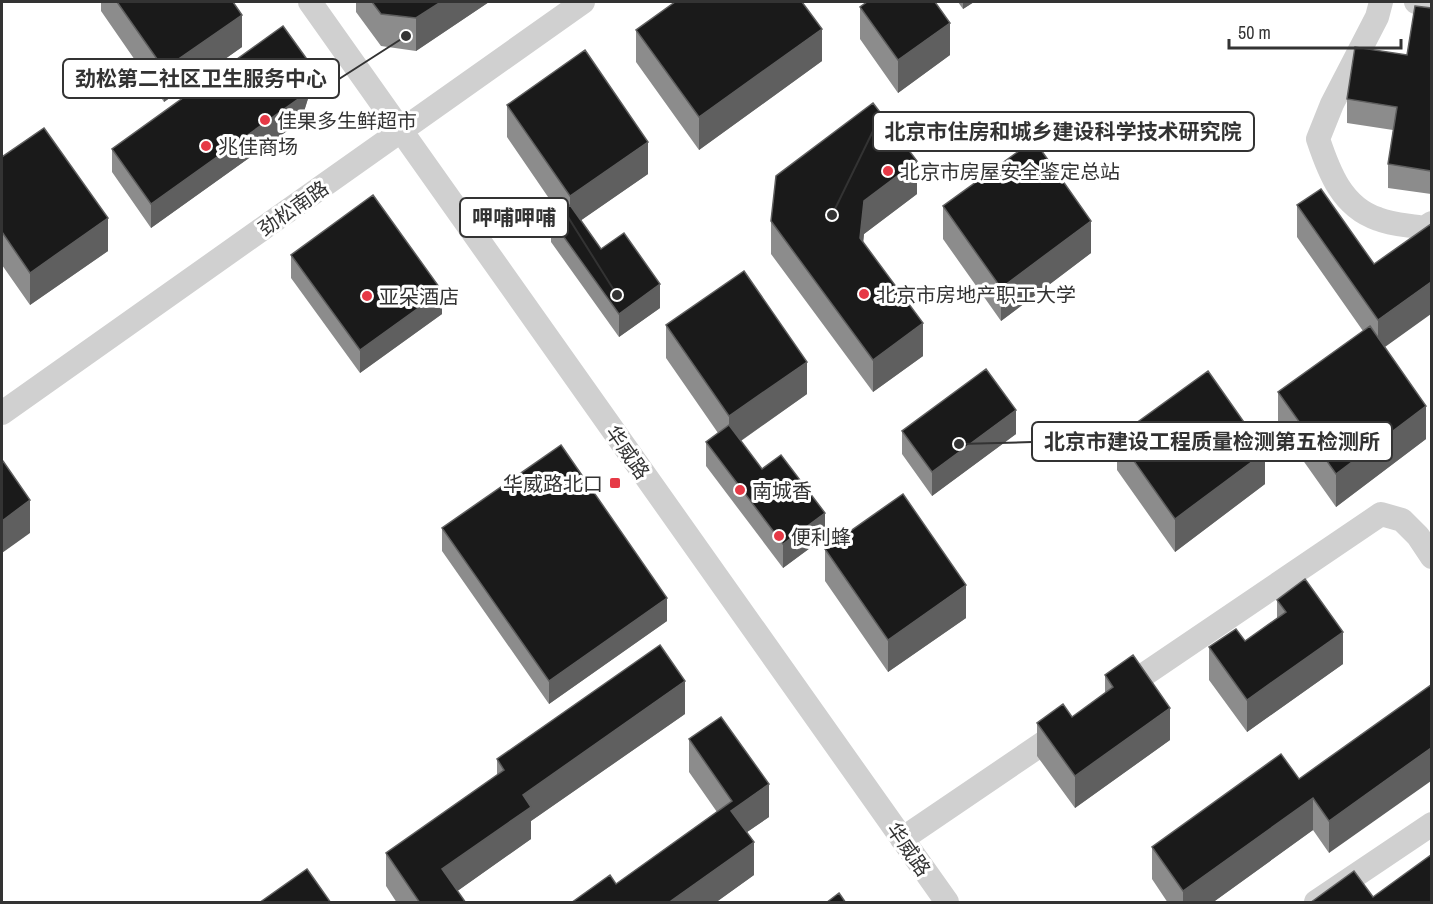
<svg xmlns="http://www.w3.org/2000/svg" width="1433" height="904" font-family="'Archivo Narrow','Noto Sans SC',sans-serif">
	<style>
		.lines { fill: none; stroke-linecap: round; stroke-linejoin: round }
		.minor { stroke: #d0d0d0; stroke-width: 24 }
		.wall { fill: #8c8c8c }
		.shaded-wall { fill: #5f5f5f }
		.building { fill: #1a1a1a; stroke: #5f5f5f; stroke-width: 1.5 }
		.poi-dot { fill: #e63946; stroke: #fff; stroke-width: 2 }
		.labels { text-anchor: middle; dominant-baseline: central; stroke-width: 6; stroke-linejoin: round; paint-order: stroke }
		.poi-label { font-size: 20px; fill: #333; stroke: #fff; text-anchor: start }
		.street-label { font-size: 20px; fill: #333; stroke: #fff }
		.leader { fill: none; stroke: #333; stroke-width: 2 }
		.callout-dot { fill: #333; stroke: #fff; stroke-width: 2 }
		.callout { fill: #fff; stroke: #333; stroke-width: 2 }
		.callout-label { font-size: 21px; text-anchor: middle; font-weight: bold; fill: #333 }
	</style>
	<rect width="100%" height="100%" fill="#fff"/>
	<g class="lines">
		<path class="minor" d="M310,2L947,902
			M1381,2L1377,17L1332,104L1318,139C1329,172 1342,207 1378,219C1392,225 1409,225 1424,228L1432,223
			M1416,2L1432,10
			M2,413L583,2
			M1120,691L1381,514L1402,520L1418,536L1432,557
			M902,839L1064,729
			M1316,902L1432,824"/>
	</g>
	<path class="wall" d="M101,2H233L242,47L164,102L101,11Z
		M356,2H489L416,51L381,46L356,12Z
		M958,2H974L963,9Z
		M860,7L950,55L898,93L860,39Z
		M1431,8V194L1388,188V164L1393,130L1347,123V99L1407,55Z
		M636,30L822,61L699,150L636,62Z
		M311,89L301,121L151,228L112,172V149Z
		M507,105L648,174L581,220L601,249L660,308L619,337L551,242V219L559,213L507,137Z
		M2,157L108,251L30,305L2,265Z
		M917,194L864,234L863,243L923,356L873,392L771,254V221Z
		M1297,205L1374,264L1385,347L1426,439L1336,507L1278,425V392L1363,331L1297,237Z
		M943,206L1091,253L1001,321L943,239Z
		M291,255L442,314L360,373L291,278Z
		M666,325L807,394L741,441L762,469L825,537L783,568L706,466V442L718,433L666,358Z
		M902,431L1016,434L932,496L902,454Z
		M1117,437L1265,484L1175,552L1117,470Z
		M442,528L667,621L549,704L442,551Z
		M825,549L966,618L888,672L825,581Z
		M1277,600L1343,664L1247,732L1209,680V647L1245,641L1277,618Z
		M1105,675L1170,740L1075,808L1037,756V723L1072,717L1105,694Z
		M1431,685L1329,853L1313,830L1212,903H1168L1152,879V847L1299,779Z
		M685,714L531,821V839L457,891L466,903H397L386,886V853L497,775V759Z
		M689,739L769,817L747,832L754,875L715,903H571L616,884L717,812L689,772Z"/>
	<path class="shaded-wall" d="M441,2H489L416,51V18Z
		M963,2H974L963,9Z
		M242,15V47L164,102V69Z
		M950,23V55L898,93V60Z
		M822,29V61L699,150V117Z
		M311,65V89L301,121L151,228V204Z
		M648,142V174L570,228V196Z
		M917,161V194L864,234L860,271V238L864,201Z
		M108,218V251L30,305V273Z
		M1091,221V253L1001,321V288Z
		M1431,282V314L1378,352V320Z
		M660,284V308L619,337V314Z
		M442,291V314L360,373V350Z
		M923,323V356L873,392V360Z
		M807,362V394L729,449V416Z
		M1426,406V439L1336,507V474Z
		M1016,410V434L932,496V472Z
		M1265,452V484L1175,552V519Z
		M30,500V533L2,553V521Z
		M825,513V537L783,568V544Z
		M966,585V618L888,672V640Z
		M667,598V621L549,704V681Z
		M1343,632V664L1247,732V700Z
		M685,681V714L531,821V839L442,902V869L523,795Z
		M1170,708V740L1075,808V776Z
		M1431,748V781L1329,853V821Z
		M769,784V817L731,843V811Z
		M1313,798V830L1212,903H1183V891Z
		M754,842V875L715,903H668Z"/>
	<path class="building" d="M117,2H233L242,15L164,69Z
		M372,2H441L416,18L381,14Z
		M675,2H802L822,29L699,117L636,30Z
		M867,2H935L950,23L898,60L860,7Z
		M1415,6L1431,8V171L1388,164L1397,107L1347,99L1355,47L1407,55Z
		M283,26L311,65L301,97L151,204L112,149Z
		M585,50L648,142L570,196L507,105Z
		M873,103L917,161L864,201L860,238L923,323L873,360L771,221L776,176Z
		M44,128L108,218L30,273L2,232V157Z
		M1034,140L1091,221L1001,288L943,206Z
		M1321,189L1374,264L1431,224V282L1378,320L1297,205Z
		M373,195L442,291L360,350L291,255Z
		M570,205L601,249L624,233L660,284L619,314L551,219Z
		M744,271L807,362L729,416L666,325Z
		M1370,326L1426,406L1336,474L1278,392Z
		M986,369L1016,410L932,472L902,431Z
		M1208,371L1265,452L1175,519L1117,437Z
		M729,425L762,469L781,455L825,513L783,544L706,442Z
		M561,445L667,598L549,681L442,528Z
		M2,461H3L30,500L2,521Z
		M903,494L966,585L888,640L825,549Z
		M1305,579L1343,632L1247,700L1209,647L1236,629L1245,641L1286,612L1277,600Z
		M660,645L685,681L523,795L531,807L442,869L466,903H420L386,853L504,770L497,759Z
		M1133,655L1170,708L1075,776L1037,723L1063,704L1072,717L1113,687L1105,675Z
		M1431,685V748L1329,821L1313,798L1183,891L1152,847L1281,754L1299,779Z
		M721,717L769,784L731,811L754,842L668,903H571L610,875L616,884L732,801L689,739Z
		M1431,855V903H1310L1354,871L1373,897Z
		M307,869L331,903H259Z
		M839,893L846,903H826Z"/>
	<g class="poi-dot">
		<circle cx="265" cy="120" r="6"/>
		<circle cx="206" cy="146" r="6"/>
		<circle cx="888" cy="171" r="6"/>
		<circle cx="864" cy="294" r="6"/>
		<circle cx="367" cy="296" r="6"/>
		<rect x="609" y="477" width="12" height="12" rx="3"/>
		<circle cx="740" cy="490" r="6"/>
		<circle cx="779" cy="536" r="6"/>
	</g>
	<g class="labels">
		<g class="poi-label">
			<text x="277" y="120">佳果多生鲜超市</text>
			<text x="218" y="146">兆佳商场</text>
			<text x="900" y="171">北京市房屋安全鉴定总站</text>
			<text x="876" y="294">北京市房地产职工大学</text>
			<text x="379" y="296">亚朵酒店</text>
			<text x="603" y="483" text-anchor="end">华威路北口</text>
			<text x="752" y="490">南城香</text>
			<text x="791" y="536">便利蜂</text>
		</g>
		<g class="street-label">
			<text transform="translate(293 208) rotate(-35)">劲松南路</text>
			<text transform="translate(628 452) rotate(55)">华威路</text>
			<text transform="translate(909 849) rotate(55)">华威路</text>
		</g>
	</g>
	<path class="leader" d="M406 36L339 79M832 215L873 131M617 295L568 217M959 444L1032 442"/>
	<g class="callout-dot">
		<circle cx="406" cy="36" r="6"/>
		<circle cx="832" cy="215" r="6"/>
		<circle cx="617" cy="295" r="6"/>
		<circle cx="959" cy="444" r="6"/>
	</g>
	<g class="callout">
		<rect x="63" y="59" width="276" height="39" rx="6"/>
		<rect x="873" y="112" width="381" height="39" rx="6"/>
		<rect x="460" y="198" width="108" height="39" rx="6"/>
		<rect x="1032" y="422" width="360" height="39" rx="6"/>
	</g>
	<g class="callout-label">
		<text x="201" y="86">劲松第二社区卫生服务中心</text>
		<text x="1063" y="139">北京市住房和城乡建设科学技术研究院</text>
		<text x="514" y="225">呷哺呷哺</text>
		<text x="1212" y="449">北京市建设工程质量检测第五检测所</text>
	</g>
	<rect width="1433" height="904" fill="none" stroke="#333333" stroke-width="6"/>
	<path d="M1229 39v9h172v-9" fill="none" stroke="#333333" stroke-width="3"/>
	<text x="1238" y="39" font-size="18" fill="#333333" stroke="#ffffff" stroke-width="4.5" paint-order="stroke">50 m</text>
</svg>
